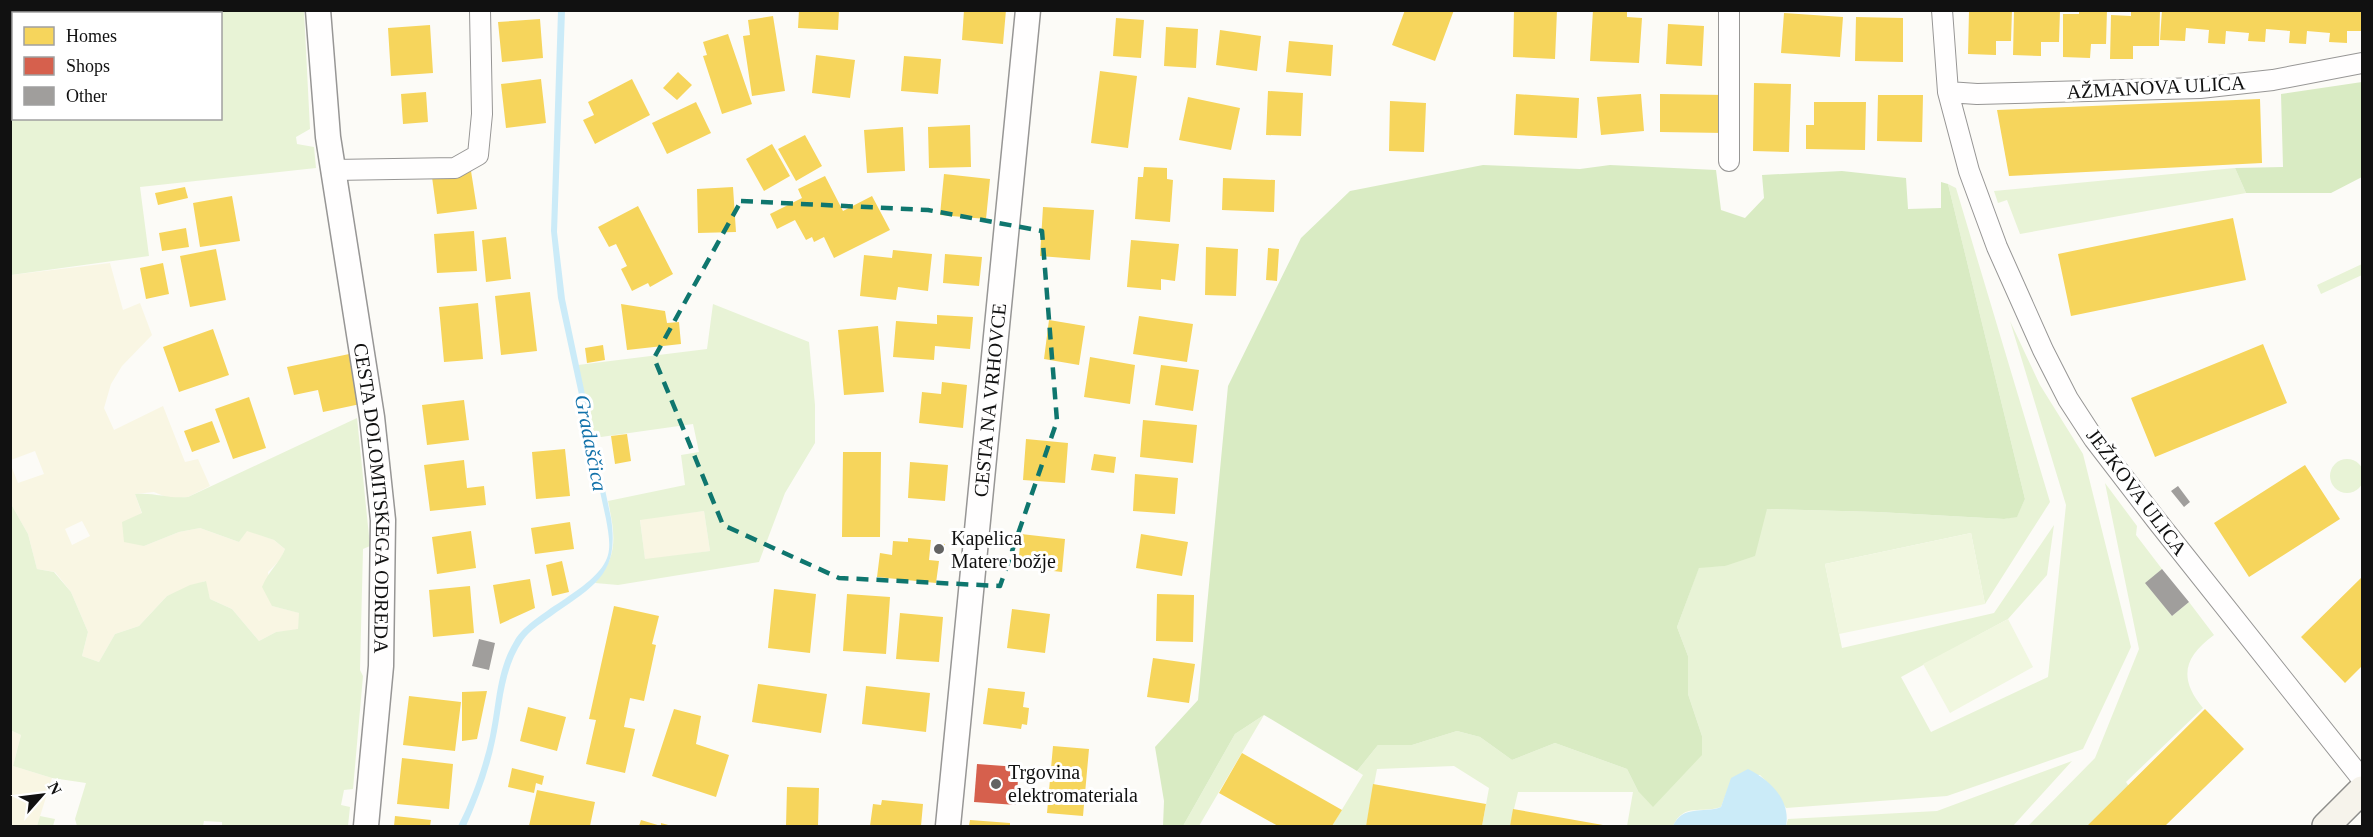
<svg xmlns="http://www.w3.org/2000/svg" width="2373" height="837" font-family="Georgia,serif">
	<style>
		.farmland { fill: #f9f6e3; fill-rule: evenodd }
		.green { fill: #e8f3d6; fill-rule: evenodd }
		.forest { fill: #d9ebc3 }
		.pitch { fill: #f1f7e0 }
		.water { fill: #cbebf8 }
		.homes { fill: #f6d55c }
		.shops { fill: #d6604d }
		.building { fill: #a09e9c }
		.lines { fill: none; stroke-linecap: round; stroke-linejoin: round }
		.minor-casing { stroke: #979695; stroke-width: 22 }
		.tertiary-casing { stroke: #979695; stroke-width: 27 }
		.secondary-casing { stroke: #8d8d8b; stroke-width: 30 }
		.minor { stroke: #fffefe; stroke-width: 20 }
		.tertiary { stroke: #fffefe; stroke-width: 24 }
		.secondary { stroke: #f6f3eb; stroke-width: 27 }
		.marked { fill: none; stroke: #0f766e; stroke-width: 4.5; stroke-dasharray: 12 8; stroke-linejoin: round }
		.poi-dot { fill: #636362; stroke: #fff; stroke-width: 2 }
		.labels { text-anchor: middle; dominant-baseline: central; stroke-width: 6; stroke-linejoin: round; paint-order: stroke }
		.street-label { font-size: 20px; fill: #111; stroke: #fff }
		.poi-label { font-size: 20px; fill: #111; stroke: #fff; text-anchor: start }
		.water-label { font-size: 21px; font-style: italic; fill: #1272aa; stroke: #fff }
	</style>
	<rect width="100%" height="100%" fill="#fcfbf7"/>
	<path class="farmland" d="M143,10V13L66,14L65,11Z
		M110,263L123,310L140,303L152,335L122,366L111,384L104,408L114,430L163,406L185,462L198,459L210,486L188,497L171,499L154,492L135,494L142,514L144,546L179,532L200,528L239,542L247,530L274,540L285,549L280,560L268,572L272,606L300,613L298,630L276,632L259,641L232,609L210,599L205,581L167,596L139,626L115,634L99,662L82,656L88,632L71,592L55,572L37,569L28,534L11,504L10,463L18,483L44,474L35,451L11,460V275ZM82,521L90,536L72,545L65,529Z
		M704,511L710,551L645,560L640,519Z
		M10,730L21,735L13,766L52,778L37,826H11Z"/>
	<path class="green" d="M10,11H65L66,13L14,14V118H220V14H143V11H304L310,129L296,137L297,144L314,147L316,168L140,187L149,256L11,275Z
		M2235,168L2246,193L2020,234L2007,200L1998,203L1994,191Z
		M1948,184L1956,188L2050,502L1985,604L1971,533L1825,564L1842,648L1994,613L2054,525L2047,575L2008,619L1901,677L1931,732L2048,677L2066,505L2010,321L2040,385L2083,454L2131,647L2083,749L1947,796L1786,808L1771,786L1760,775L1732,778L1721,807C1702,814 1684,802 1673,826H1627L1633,792H1518L1510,826H1482L1489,788L1454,766L1377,769L1366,826H1332L1363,775L1357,771L1378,745H1412L1457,731L1480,737L1512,760L1555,743L1627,769L1638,791L1702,736L1688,694V656L1677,627L1699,567L1725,566L1767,509L1878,512L2004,519L2017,516L2025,499Z
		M2362,264V275L2321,294L2317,285Z
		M713,304L809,342L815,405V443L785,493L759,562L618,585L595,583C619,555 615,535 608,501L685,485L681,455L699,452L693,424L594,438L578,365L707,349ZM704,511L710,551L645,559L640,520Z
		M357,418L370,546L363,549L360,670L363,676L353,789L344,790L341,805L350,807L348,826H222V822L204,821L203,826H77L75,819L86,783L52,778L13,766L21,735L10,730L11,504L28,534L37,569L54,572L71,592L88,632L82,656L99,662L115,634L139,626L167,596L190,585L206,581L210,599L232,609L259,641L276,632L298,629L299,613L272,606L262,587C269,570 279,564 285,549L274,540L247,531L239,542L200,528L179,532L144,546L124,542L122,522L142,513L135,494C154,492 169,499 188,497Z
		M2330 476a17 17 0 1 1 34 0a17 17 0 1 1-34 0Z
		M2105,483L2137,526L2136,535L2162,569L2146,583L2172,616L2189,602L2214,635C2184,657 2178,678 2203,708L2126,782L2130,788L2089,826H2028L2095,758L2139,649Z
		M1264,715L1199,826H1183L1235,734Z
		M2072,761L2013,826H1786L1788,819L1937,811Z
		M40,816L55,819L53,826H37Z"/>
	<path class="forest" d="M2362,82V177L2331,193H2246L2235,168L2283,167L2281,94Z
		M1483,165L1580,169L1610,165L1716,170L1721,210L1745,218L1764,198L1762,175L1842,171L1906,178L1908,209L1941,208V182L1948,184L2025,499L2017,517L2004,519L1878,512L1767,509L1755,556L1725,566L1699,568L1677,627L1688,656V694L1702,736V755L1653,807L1638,791L1627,769L1555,743L1512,760L1480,737L1457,731L1412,745H1378L1357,771L1264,715L1235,734L1183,826H1163L1164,801L1155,747L1198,700L1228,386L1301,238L1350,191Z"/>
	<path class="pitch" d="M1971,533L1985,604L1839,634L1825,564Z
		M2008,619L2033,667L1950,713L1923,664Z"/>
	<path class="water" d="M558,11H565L557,232L565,299L611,518C620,576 593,586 550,617C540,624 530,630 523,640C502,671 503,706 495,741C489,771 478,799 466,826H458C472,799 483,767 490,736C497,703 496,671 515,640C534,610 599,588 608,555C611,544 608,531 606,519L558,298L551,231Z
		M1748,769C1770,780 1791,800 1786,826H1673C1683,804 1703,814 1721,807L1731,778Z"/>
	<path class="homes" d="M799,10H839L838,30L798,28Z
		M964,10H1006L1003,44L962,40Z
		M1405,10H1454L1435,61L1392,45Z
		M1514,10H1557L1555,59L1513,57Z
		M1593,10H1627V17L1642,18L1639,63L1590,61Z
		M2012,10L2011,41H1996V55L1968,54L1969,11Z
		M2030,10H2060L2059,42H2041V56L2013,55L2014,11Z
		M2079,10H2107L2106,44H2091L2090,58L2063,57V14H2079Z
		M2131,10H2160L2159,46H2133V59H2110L2111,15L2131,16Z
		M2162,10H2362V31H2347V43L2329,42L2330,33L2307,31L2306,44L2289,43L2290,31L2266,29L2265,42L2248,41L2249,33L2226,31L2225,44L2208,43L2209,30L2186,28L2185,41L2160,40Z
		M1784,13L1843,17L1840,57L1781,53Z
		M773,16L785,91L752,96L743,36L750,35L748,20Z
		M1856,17L1903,18V62L1855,61Z
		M1116,18L1144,20L1141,58L1113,56Z
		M540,19L543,58L502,62L498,22Z
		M1668,24L1704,26L1702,66L1666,64Z
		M430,25L433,73L391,76L388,28Z
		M1166,27L1198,29L1196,68L1164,66Z
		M1220,30L1261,36L1257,71L1216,65Z
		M728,34L752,104L722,114L703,56L707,55L703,42Z
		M1289,41L1333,45L1331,76L1286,72Z
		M816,55L855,60L850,98L812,93Z
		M904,56L941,59L938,94L901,91Z
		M1100,71L1137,76L1128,148L1091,143Z
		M678,72L692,85L677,100L663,88Z
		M541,79L546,123L506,128L501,84Z
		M632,79L650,115L595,144L583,120L594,115L588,102Z
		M1754,83L1791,84L1789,152L1753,151Z
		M1268,91L1303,93L1301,136L1266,135Z
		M426,92L428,122L403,124L401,94Z
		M1516,94L1579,98L1577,138L1514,135Z
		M1641,94L1644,131L1601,135L1597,97Z
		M1660,94L1725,95L1724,133L1660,132Z
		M1878,95H1923L1922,142L1877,141Z
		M1188,97L1240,108L1231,150L1179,140Z
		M2260,99L2262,163L2009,176L1997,110Z
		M1390,101L1426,103L1424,152L1389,151Z
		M696,102L711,133L667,154L652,123Z
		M1814,102H1866L1865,150L1806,149V125H1814Z
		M970,125L971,167L929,168L928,127Z
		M903,127L905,171L867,173L864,130Z
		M805,135L822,166L796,181L778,149Z
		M772,144L790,176L764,191L746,159Z
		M1144,167L1167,168V179L1173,180L1170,222L1135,219L1138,177H1143Z
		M471,171L477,209L437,214L432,177Z
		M944,174L990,179L986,219L940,215Z
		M825,176L843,211L872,196L890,230L834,258L824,237L814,242L812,237L806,240L795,220L777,229L770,214L802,198L798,189Z
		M1223,178L1275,180L1274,212L1222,210Z
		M185,187L188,198L158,205L155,193Z
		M733,187L736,232L698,233L697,189Z
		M232,196L240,241L200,247L193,203Z
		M638,206L673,274L650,287L648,283L632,291L621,269L627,266L616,244L609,247L598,227Z
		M1043,207L1094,210L1090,260L1040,256Z
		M2233,218L2246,280L2071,316L2058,254Z
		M186,228L189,247L162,251L159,233Z
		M474,231L477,271L437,273L434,234Z
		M506,237L511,279L486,282L482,240Z
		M1131,240L1179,244L1175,281L1161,279V290L1127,287Z
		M1206,247L1238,249L1236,296L1205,295Z
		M1268,248L1279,249L1277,281L1266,280Z
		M216,249L226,300L190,307L180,256Z
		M893,250L932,254L928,291L898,287L896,300L860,296L864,255L892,258Z
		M945,254L982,257L979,286L943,283Z
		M163,263L169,294L146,299L140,268Z
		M530,292L537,351L501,355L495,296Z
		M478,303L483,359L444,362L439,307Z
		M621,304L665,311L667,323L679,322L681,344L627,350Z
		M937,315L973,317L970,349L935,346L934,360L893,357L896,321L937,324Z
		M1139,316L1193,324L1187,362L1133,354Z
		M1049,320L1085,326L1079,365L1044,359Z
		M878,326L884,392L844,395L838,330Z
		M213,329L229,375L179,392L163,347Z
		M2263,344L2287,403L2155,457L2131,398Z
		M603,345L605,360L587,363L585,348Z
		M354,353L365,403L323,412L318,390L294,395L287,367Z
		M1090,357L1135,365L1130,404L1084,397Z
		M1161,365L1199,370L1193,411L1155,405Z
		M942,382L967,385L963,428L919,423L922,392L941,394Z
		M249,397L266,448L233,459L215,409Z
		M464,400L469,440L427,445L422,405Z
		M1143,420L1197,425L1193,463L1140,457Z
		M212,421L220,442L192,452L184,431Z
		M627,434L631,461L615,464L611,436Z
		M1026,439L1068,443L1065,483L1023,480Z
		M565,449L570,496L536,499L532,452Z
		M843,452H881L880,537H842Z
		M1094,454L1116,457L1114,473L1091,470Z
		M464,460L467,488L484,486L486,505L430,511L424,465Z
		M910,462L948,465L945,501L908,498Z
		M2305,465L2340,519L2249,577L2214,523Z
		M1135,474L1178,478L1175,514L1133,511Z
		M570,522L574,549L535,554L531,528Z
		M471,531L476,568L437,574L432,537Z
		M1021,534L1065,539L1062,572L1018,567Z
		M1141,534L1188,542L1182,576L1136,568Z
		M908,538L931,540L929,560L939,561L936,583L877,577L880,553L892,555L893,541L908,542Z
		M935,543L945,544V553L935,552Z
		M562,561L569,592L552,596L546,565Z
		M2362,577V666L2345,683L2301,637Z
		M530,579L535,608L500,624L493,585Z
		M470,586L474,633L433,637L429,590Z
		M774,589L816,594L810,653L768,648Z
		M847,594L890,597L886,654L843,651Z
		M1157,594L1194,595L1193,642L1156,641Z
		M614,606L659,616L652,644L656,645L644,701L630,698L624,727L635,729L625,773L586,764L596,720L589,719Z
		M1012,609L1050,614L1045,653L1007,648Z
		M900,613L943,617L939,662L896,659Z
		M1153,658L1195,664L1189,703L1147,697Z
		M758,684L827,694L821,733L752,722Z
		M866,686L930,693L926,732L862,724Z
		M988,688L1025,692L1023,707L1029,708L1027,725L1022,724L1021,729L983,724Z
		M487,691L477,739L462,741V692Z
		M409,696L461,702L455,751L403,745Z
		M528,707L566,717L557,751L520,741Z
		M674,709L701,716L696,744L729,755L716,797L652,776Z
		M2205,709L2244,749L2165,826H2087Z
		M1053,746L1089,749L1083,816L1047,813Z
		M1242,753L1342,810L1332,826H1278L1219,793Z
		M402,758L453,764L449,809L397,804Z
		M512,768L544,776L542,785L536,783L534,793L508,787Z
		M1373,784L1486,804L1482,826H1366Z
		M787,787L819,788L818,826H786Z
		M537,790L595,802L590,826H529Z
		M882,800L923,804L921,826H870L873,804L881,805Z
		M1513,809L1603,825V826H1510Z
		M395,816L431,820L430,826H394Z
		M641,820L661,826V823L672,826H639Z
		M970,820L1010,823V826H969Z"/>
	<path class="shops" d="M977,764L1019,767L1016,805L974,802Z"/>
	<path class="building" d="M2178,486L2190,502L2184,507L2171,491Z
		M2162,569L2189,602L2172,616L2145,583Z
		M479,639L495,643L489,670L472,666Z"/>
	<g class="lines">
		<defs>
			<path id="minor" d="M1729,10V161
				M1942,10L1948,92L1969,171L1997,247L2043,350L2068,399L2094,439L2157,521L2362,779
				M1948,92L1977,94L2200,88L2273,80L2362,63
				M333,170L455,168L478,155L482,114L480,10"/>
			<g id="tertiary">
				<path id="s1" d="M318,10L328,137L372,417L383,520L381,666L366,826"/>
				<path id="s2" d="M948,826L1028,10"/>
			</g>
			<path id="secondary" d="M2326,826L2362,790"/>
		</defs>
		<use href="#minor" class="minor-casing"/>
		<use href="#tertiary" class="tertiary-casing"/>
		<use href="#secondary" class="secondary-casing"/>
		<use href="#minor" class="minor"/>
		<use href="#tertiary" class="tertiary"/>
		<use href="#secondary" class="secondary"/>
	</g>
	<path class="marked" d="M741,201L928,210L1042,231L1057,421L1000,586L839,578L723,525L654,358Z"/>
	<g class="poi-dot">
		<circle cx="939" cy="549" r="6"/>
		<circle cx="996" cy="784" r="6"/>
	</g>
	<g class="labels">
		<g class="street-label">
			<text transform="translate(2156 87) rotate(-3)">AŽMANOVA ULICA</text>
			<text stroke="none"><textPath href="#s2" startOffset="428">CESTA NA VRHOVCE</textPath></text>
			<text transform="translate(2137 492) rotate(53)">JEŽKOVA ULICA</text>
			<text stroke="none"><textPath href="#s1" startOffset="492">CESTA DOLOMITSKEGA ODREDA</textPath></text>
		</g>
		<g class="poi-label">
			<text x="951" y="538">Kapelica<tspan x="951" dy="23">Matere božje</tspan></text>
			<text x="1008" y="772">Trgovina<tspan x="1008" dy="23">elektromateriala</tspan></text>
		</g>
		<g class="water-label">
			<text transform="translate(591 443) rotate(79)">Gradaščica</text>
		</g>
	</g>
	<rect width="2373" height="837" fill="none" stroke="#111111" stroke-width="24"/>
	<rect x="12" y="12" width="210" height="108" fill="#ffffff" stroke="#a0a0a0" stroke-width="1.5"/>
	<rect x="24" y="27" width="30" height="18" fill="#f6d55c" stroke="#a0a0a0" stroke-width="1.5"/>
	<text x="66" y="42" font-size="18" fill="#111111">Homes</text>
	<rect x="24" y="57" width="30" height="18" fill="#d6604d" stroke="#a0a0a0" stroke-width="1.5"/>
	<text x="66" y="72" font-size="18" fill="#111111">Shops</text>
	<rect x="24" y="87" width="30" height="18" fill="#a09e9c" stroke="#a0a0a0" stroke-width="1.5"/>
	<text x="66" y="102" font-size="18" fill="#111111">Other</text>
	<g transform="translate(42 795) rotate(62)" stroke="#ffffff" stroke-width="4.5" paint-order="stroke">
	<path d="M0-4.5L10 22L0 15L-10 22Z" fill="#111111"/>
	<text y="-9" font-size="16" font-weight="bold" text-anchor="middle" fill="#111111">N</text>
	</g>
</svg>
